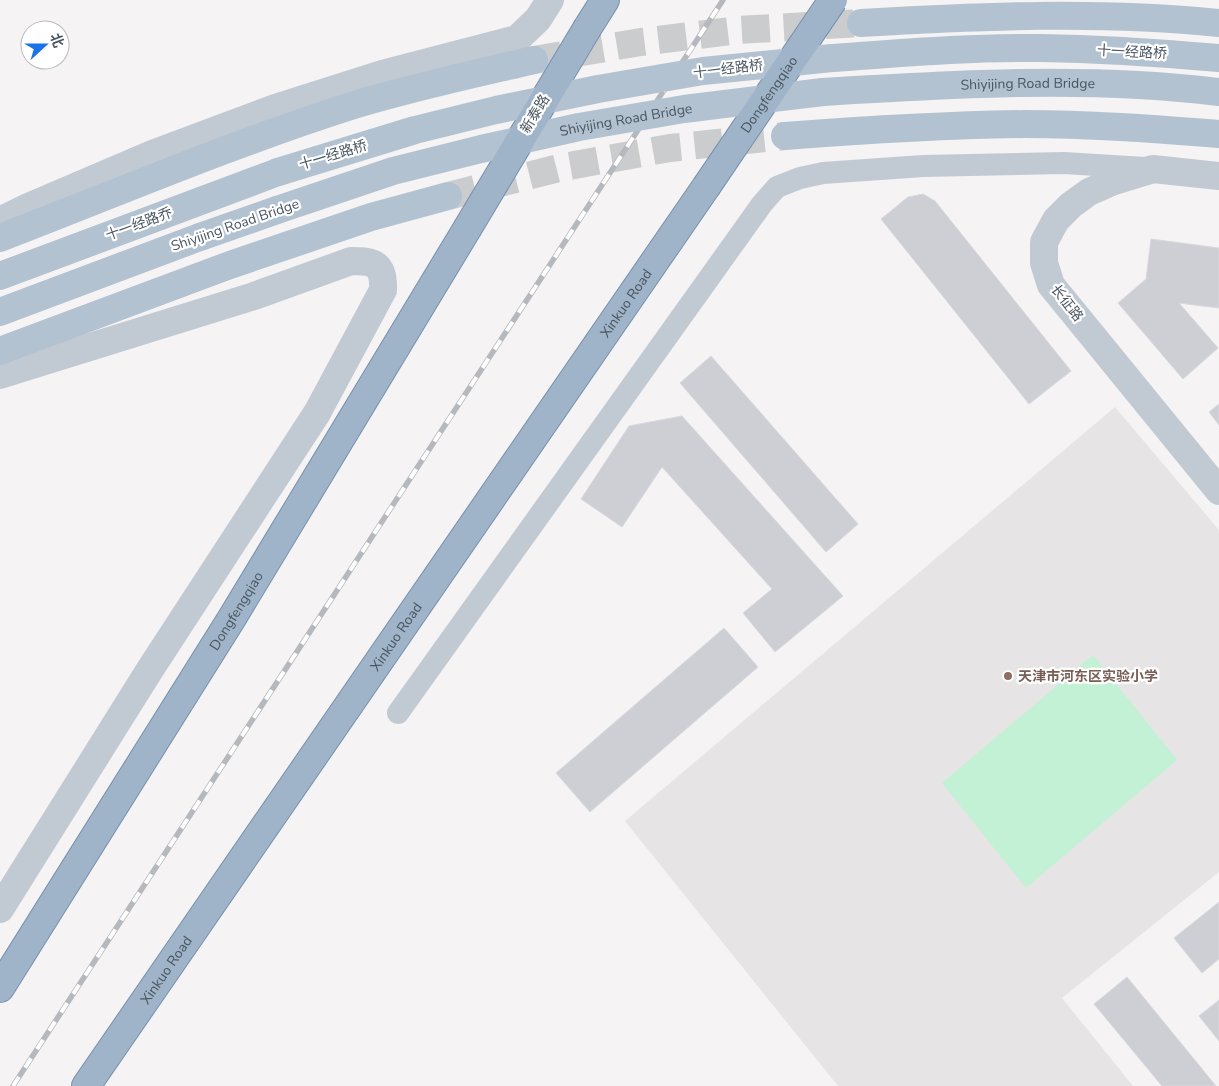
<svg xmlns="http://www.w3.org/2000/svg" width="1219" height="1086" font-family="'Nunito Sans','Noto Sans SC',sans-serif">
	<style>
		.education { fill: #e6e4e5 }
		.green { fill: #c3f1d5 }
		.building { fill: #cdcfd5; stroke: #d7d9de }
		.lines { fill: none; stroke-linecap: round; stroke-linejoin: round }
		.primary-tunnel { stroke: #caccce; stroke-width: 28; stroke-dasharray: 28 14; stroke-linecap: butt }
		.trunk-casing { stroke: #7690ad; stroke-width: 30 }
		.minor { stroke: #c1cad2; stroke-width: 22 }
		.tertiary { stroke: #c1cad2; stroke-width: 28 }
		.primary { stroke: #b3c2d1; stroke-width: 28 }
		.trunk { stroke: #9fb4c9; stroke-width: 28 }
		.rail-casing { stroke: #b5b8bd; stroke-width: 5.5 }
		.rail { stroke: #fff; stroke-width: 4; stroke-dasharray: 11; stroke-linecap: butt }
		.trunk-bridge-casing { stroke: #7690ad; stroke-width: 30; stroke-linecap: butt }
		.primary-bridge { stroke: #b3c2d1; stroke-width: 28 }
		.trunk-bridge { stroke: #9fb4c9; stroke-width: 28 }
		.education-dot { fill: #8d6e63; stroke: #fff; stroke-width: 2 }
		.labels { text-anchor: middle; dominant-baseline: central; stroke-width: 4.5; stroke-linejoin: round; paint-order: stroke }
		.street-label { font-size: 14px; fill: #4a5661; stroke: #fff }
		.education-label { font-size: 14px; font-weight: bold; fill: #785e54; stroke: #fff; text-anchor: start }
	</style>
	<rect width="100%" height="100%" fill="#f5f3f3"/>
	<path class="education" d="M1115,407L1219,530V872L1062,998L1133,1086H838L625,821Z"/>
	<path class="green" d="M1093,655L1177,760L1026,888L942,783Z"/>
	<path class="building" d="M923,194L935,201L1071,371L1029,404L881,219L908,197Z
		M1151,239L1219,248V308L1179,303L1218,348L1183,379L1118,303L1146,279Z
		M711,356L858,524L826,552L680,383Z
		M1219,404V425L1209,412Z
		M682,416L843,596L775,652L743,613L772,589L662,467L622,527L581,499L629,426Z
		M724,628L758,667L590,812L556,773Z
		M1219,902V959L1202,973L1174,938Z
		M1127,977L1216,1086H1162L1094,1004Z
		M1219,1000V1041L1199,1016Z"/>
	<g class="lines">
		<path class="primary-tunnel" d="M534,60L641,42L739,30L861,23
			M448,196L563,167L670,148L785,136"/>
		<defs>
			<g id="trunk">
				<path d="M588,27L605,0"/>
				<path id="s2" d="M0,988L232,618L467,229"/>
				<path id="s3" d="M86,1086L706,187"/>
			</g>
		</defs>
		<use href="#trunk" class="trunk-casing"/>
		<path class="minor" d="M398,713L762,204L777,187L800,178L823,173L923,166L1064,163L1145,168"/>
		<path class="tertiary" d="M1219,176L1153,169L1114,181L1089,192L1071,205L1056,220L1044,242V263L1051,285L1219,491
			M0,221L28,207L152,154L275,108L382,74L517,39L538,19L550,0
			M0,375L254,296L351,261C375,261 384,264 383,290L317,413L149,671L0,909"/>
		<g class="primary">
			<path d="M861,23C980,16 1100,11 1219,23"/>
			<path d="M832,58C902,53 971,47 1041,48C1100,49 1160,53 1219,58"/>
			<path id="s1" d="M823,92C955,84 1088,76 1219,92"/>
			<path d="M785,136C865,130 945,125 1025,124C1090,124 1154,129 1219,134"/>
			<path d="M0,238C117,193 234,143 354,105C413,87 474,74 534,60"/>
			<path d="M0,276L278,172"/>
			<path d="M0,312L197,238L277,210"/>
			<path d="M0,351L230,265L371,217L448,196"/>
		</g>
		<use href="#trunk" class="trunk"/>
		<defs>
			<path id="rail" d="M13,1086L723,0"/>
		</defs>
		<use href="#rail" class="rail-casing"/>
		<use href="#rail" class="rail"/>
		<defs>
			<g id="trunk-bridge">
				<path id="s5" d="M706,187L833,0"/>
				<path d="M467,229L588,27"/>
			</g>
		</defs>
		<use href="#trunk-bridge" class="trunk-bridge-casing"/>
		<g class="primary-bridge">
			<path d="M278,172L415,130L496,110L598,89L703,71L832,58"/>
			<path id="s4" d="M277,210L393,171L481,149L579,127L684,109L823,92"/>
		</g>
		<use href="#trunk-bridge" class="trunk-bridge"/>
	</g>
	<circle class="education-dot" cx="1008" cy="676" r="5"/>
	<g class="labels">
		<g class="street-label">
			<text transform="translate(1132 52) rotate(3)">十一经路桥</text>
			<text transform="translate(728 69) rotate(-7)">十一经路桥</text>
			<text stroke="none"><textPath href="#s1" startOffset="205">Shiyijing Road Bridge</textPath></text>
			<text stroke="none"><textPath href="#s5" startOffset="112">Dongfengqiao</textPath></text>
			<text transform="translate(535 114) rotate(-59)">新泰路</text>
			<text stroke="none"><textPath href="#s4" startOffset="361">Shiyijing Road Bridge</textPath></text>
			<text transform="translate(333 155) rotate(-17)">十一经路桥</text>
			<text transform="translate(139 224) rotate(-20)">十一经路乔</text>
			<text transform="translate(235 225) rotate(-19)">Shiyijing Road Bridge</text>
			<text stroke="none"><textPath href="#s3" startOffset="951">Xinkuo Road</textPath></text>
			<text transform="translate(1067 303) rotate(52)">长征路</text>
			<text stroke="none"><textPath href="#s2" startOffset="445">Dongfengqiao</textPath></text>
			<text stroke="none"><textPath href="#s3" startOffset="546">Xinkuo Road</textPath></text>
			<text stroke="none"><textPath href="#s3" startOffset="141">Xinkuo Road</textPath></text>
		</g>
		<g class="education-label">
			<text x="1018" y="676">天津市河东区实验小学</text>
		</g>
	</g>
	<g transform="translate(45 45) rotate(69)"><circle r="24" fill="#ffffff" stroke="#b7bbc0"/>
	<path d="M0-4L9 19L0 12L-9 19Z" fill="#1a73e8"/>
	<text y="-8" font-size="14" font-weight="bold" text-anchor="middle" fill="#4a5661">北</text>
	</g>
</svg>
